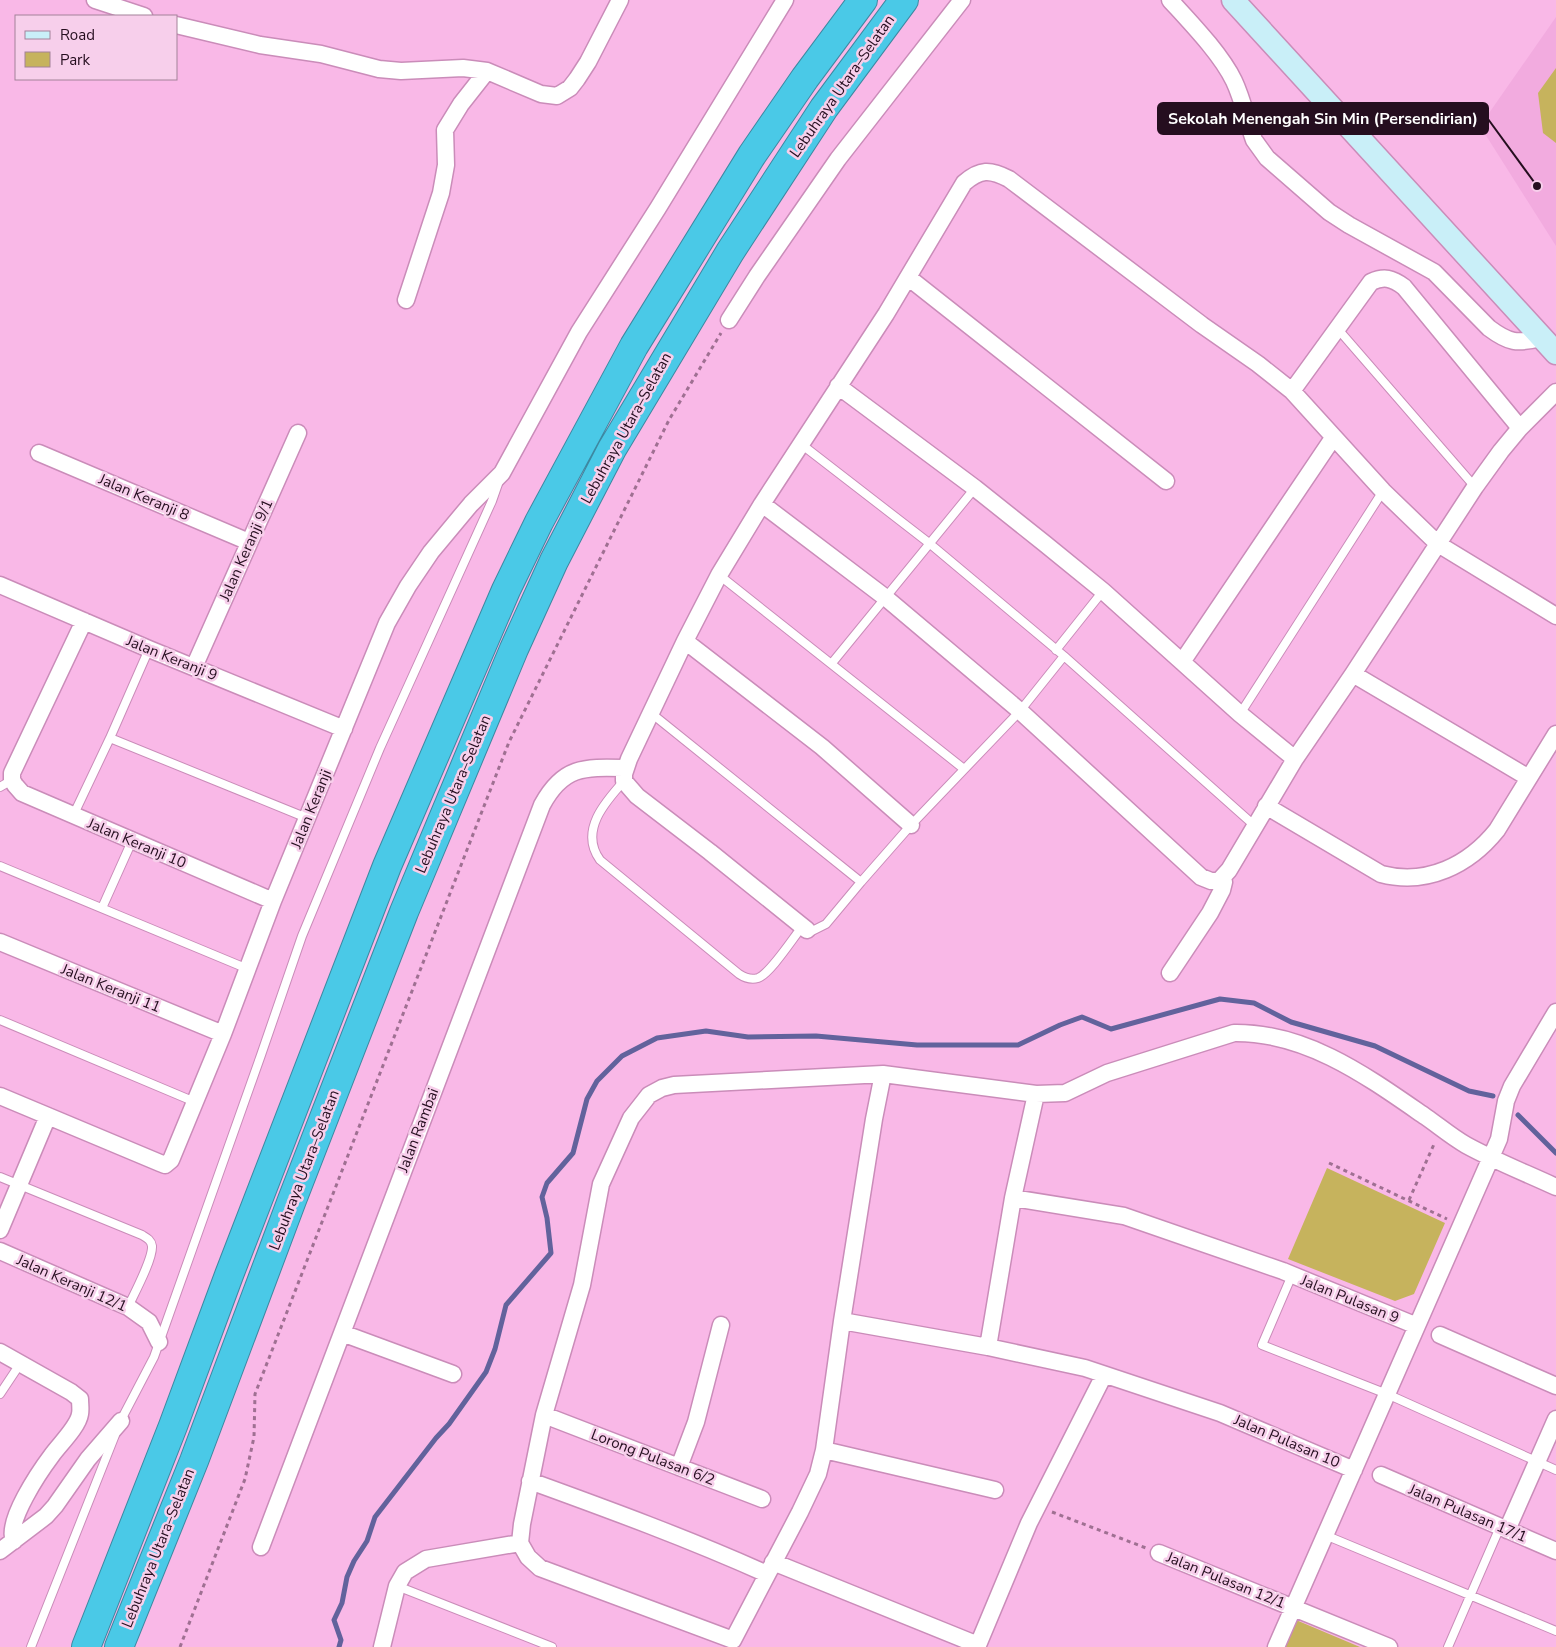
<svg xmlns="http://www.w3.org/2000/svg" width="1556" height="1647" font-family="'Nunito Sans',sans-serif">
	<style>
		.built { fill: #f2abdf }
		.green { fill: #c6b35d }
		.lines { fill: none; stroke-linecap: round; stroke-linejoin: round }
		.stream { stroke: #62629c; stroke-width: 5 }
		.service-casing { stroke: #ca8cb9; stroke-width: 10 }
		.minor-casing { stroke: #ca8cb9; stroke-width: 19 }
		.secondary-casing { stroke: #ca8cb9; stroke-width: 25 }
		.motorway-casing { stroke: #3d88a1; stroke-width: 30 }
		.path { stroke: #9f7092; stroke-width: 3; stroke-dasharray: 4 4; stroke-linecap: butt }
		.service { stroke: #fff; stroke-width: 8 }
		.minor { stroke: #fff; stroke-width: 16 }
		.secondary { stroke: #c9eff8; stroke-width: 22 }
		.motorway { stroke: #4ac9e7; stroke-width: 28 }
		.labels { text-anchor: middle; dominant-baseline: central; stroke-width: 5; stroke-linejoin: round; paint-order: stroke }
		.street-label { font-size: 15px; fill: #250e1f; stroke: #f7cfeb }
		.leader { fill: none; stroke: #250e1f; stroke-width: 2 }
		.callout-dot { fill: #250e1f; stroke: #f7cfeb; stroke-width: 2 }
		.callout { fill: #250e1f; stroke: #250e1f; stroke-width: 2 }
		.callout-label { font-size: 16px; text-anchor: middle; font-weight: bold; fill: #fff }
	</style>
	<rect width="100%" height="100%" fill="#f9b8e7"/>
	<path class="built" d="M1556,17V246L1480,126Z"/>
	<path class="green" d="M1556,68V143L1543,133L1538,93Z
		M1327,1168L1445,1223L1414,1294L1395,1301L1288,1259Z
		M1296,1620L1360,1647H1284Z"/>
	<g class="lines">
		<path class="stream" d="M1518,1115L1556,1153
			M339,1647L341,1640L334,1620L342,1603L347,1577L354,1561L367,1541L375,1517L436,1438L449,1424L486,1372L495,1349L506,1305L551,1253L547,1218L542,1197L547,1183L573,1153L587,1099L597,1081L622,1056L657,1038L706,1031L748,1037L816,1036L917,1045H1018L1060,1025L1082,1017L1111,1029L1220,999L1254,1003L1291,1022L1375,1046L1469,1091L1493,1096"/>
		<defs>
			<path id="service" d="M1337,328L1475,487
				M801,444L929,543L1064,656L1255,826
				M719,575L964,769
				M1056,650L1103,591
				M832,663L975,488
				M651,713L861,882
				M1240,714L1383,491
				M110,738L149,649
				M624,781C605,802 579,831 600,860L739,974C745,978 751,980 758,978C770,974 793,938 802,927
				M0,787L12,780
				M73,816L110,738L307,818
				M0,866L248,969
				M102,908L132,841
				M807,930L812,931L826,924L861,882L911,825L1020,711L1064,656
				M0,1020L195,1102
				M0,1177L142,1235C147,1238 151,1240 152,1246C153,1259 134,1294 128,1307
				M1292,1275L1262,1345L1387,1394L1556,1470
				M0,1394L20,1364
				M120,1422L154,1357L261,1055L302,936L380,748L492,501L499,481
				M1325,1535L1556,1631
				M397,1586L552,1647
				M31,1647L115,1435
				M1448,1647L1500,1527"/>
			<path id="minor" d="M95,0L144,16
				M1170,0C1191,23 1221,54 1234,81C1243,100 1247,121 1254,140L1267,158L1329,212L1349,225L1434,272L1489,328C1509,343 1517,344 1541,338
				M176,25L260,45L321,54L379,69L401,71L463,68L487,71L541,94L557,96L570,88L577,79L588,62L620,0
				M909,278L1166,481
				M406,300L441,193L446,165L445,130L461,104L487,71
				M729,320L757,276L838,159L962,0
				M838,386L975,488L1044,543L1103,591L1240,714L1295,759
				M1292,391L1371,282C1384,276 1392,278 1404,287L1520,428
				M39,453L249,542
				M762,504L886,598L1020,711L1201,877L1211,881H1219L1229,870L1295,759L1353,674L1475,487L1501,451L1520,428L1556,392
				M0,585L149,649L344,729
				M84,621L12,773V780L15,785L22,793L273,901
				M685,641L822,747L911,825
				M1182,662L1333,438
				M194,667L298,433
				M1353,674L1529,778
				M1266,806L1381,874C1427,886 1469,865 1497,830L1556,734
				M807,930L710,852L637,796L624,781V774L629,759L685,641L719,575L762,504L886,314L964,183C980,169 990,169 1009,179L1202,325L1258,364L1292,391L1383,491L1438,544L1556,616
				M0,942L223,1034
				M1170,973L1210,913L1222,890L1224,882L1219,881
				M883,1074L874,1119L842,1321L824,1450L818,1474L800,1512L733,1640L540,1568L528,1557L520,1543L522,1524L544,1415L582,1285L601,1184L631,1118L649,1095L662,1088L674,1085L883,1074L1036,1094L1065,1093L1107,1073L1234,1033C1307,1032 1368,1077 1426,1117C1439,1126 1452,1137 1466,1145C1495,1161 1526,1173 1556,1187
				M0,1096L160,1163L165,1165L171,1160L223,1034L273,901L387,623L408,586L431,552L471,504L502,473L579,332L658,208L785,0
				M1013,1198L1124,1216L1283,1271L1417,1326
				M0,1230L48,1116
				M0,1251L128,1307L149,1322L159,1342
				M842,1321L988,1347L1085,1368L1220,1413L1354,1470
				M342,1333L453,1374
				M1440,1335L1556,1386
				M988,1347L1013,1198L1036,1094
				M0,1352L71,1392L80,1399C80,1404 81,1410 80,1414C78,1427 59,1445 52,1455C40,1471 5,1522 14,1541
				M544,1415L762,1499
				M824,1450L995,1490
				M679,1467L696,1422L721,1325
				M1381,1475L1556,1551
				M530,1481C610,1510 689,1539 767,1574
				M1507,1530L1556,1419
				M261,1547L542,805C563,766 584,767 625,768
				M0,1551L46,1516L55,1506L88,1459L121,1421
				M1159,1553L1389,1647
				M773,1562L978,1645L1029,1523L1104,1375
				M382,1647L397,1586L405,1572L426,1559L520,1543
				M1276,1647L1499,1139L1506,1101L1512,1086L1556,1012"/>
			<path id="secondary" d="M1233,0L1556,353"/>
			<path id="motorway" d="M86,1647L173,1426L229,1275L387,866L506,590L539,522L634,346L752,155L805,78L863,0
				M119,1647L194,1461L292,1200L404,912L514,649L554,561L612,449L730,252L824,108L904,0"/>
		</defs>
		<use href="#service" class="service-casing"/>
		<use href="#minor" class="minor-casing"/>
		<use href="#secondary" class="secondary-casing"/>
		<use href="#motorway" class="motorway-casing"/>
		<path class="path" d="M1329,1163L1447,1219
			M1409,1200L1435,1142
			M1052,1512L1146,1548
			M180,1647L245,1479L254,1437L255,1394L509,742L669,420L721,333"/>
		<use href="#service" class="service"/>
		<use href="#minor" class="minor"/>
		<use href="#secondary" class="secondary"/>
		<use href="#motorway" class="motorway"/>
	</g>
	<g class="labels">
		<g class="street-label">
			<text transform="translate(842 86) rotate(-55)">Lebuhraya Utara–Selatan</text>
			<text transform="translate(626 428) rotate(-61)">Lebuhraya Utara–Selatan</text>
			<text transform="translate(144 497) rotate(23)">Jalan Keranji 8</text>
			<text transform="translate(246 550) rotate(-66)">Jalan Keranji 9/1</text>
			<text transform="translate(172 658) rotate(22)">Jalan Keranji 9</text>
			<text transform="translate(453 794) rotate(-67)">Lebuhraya Utara–Selatan</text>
			<text transform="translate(311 809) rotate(-68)">Jalan Keranji</text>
			<text transform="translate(137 843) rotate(23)">Jalan Keranji 10</text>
			<text transform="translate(111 988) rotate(22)">Jalan Keranji 11</text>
			<text transform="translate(418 1130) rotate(-69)">Jalan Rambai</text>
			<text transform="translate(304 1170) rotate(-69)">Lebuhraya Utara–Selatan</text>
			<text transform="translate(72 1283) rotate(24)">Jalan Keranji 12/1</text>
			<text transform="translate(1350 1299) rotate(22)">Jalan Pulasan 9</text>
			<text transform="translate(1287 1441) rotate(23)">Jalan Pulasan 10</text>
			<text transform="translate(653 1457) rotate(21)">Lorong Pulasan 6/2</text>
			<text transform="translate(1468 1513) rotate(23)">Jalan Pulasan 17/1</text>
			<text transform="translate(158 1548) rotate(-68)">Lebuhraya Utara–Selatan</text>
			<text transform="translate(1226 1580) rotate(22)">Jalan Pulasan 12/1</text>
		</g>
	</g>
	<path class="leader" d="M1537 186L1488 119"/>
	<circle class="callout-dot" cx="1537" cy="186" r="5"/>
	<rect class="callout" x="1158" y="103" width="330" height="31" rx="5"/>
	<g class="callout-label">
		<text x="1323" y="124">Sekolah Menengah Sin Min (Persendirian)</text>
	</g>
	<rect x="15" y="15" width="162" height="65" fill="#f7cfeb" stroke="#a38299"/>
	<rect x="25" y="31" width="25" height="8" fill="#c9eff8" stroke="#a38299"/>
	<text x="60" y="40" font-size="15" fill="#250e1f">Road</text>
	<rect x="25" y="52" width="25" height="15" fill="#c6b35d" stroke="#a38299"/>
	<text x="60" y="65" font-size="15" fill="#250e1f">Park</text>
</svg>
